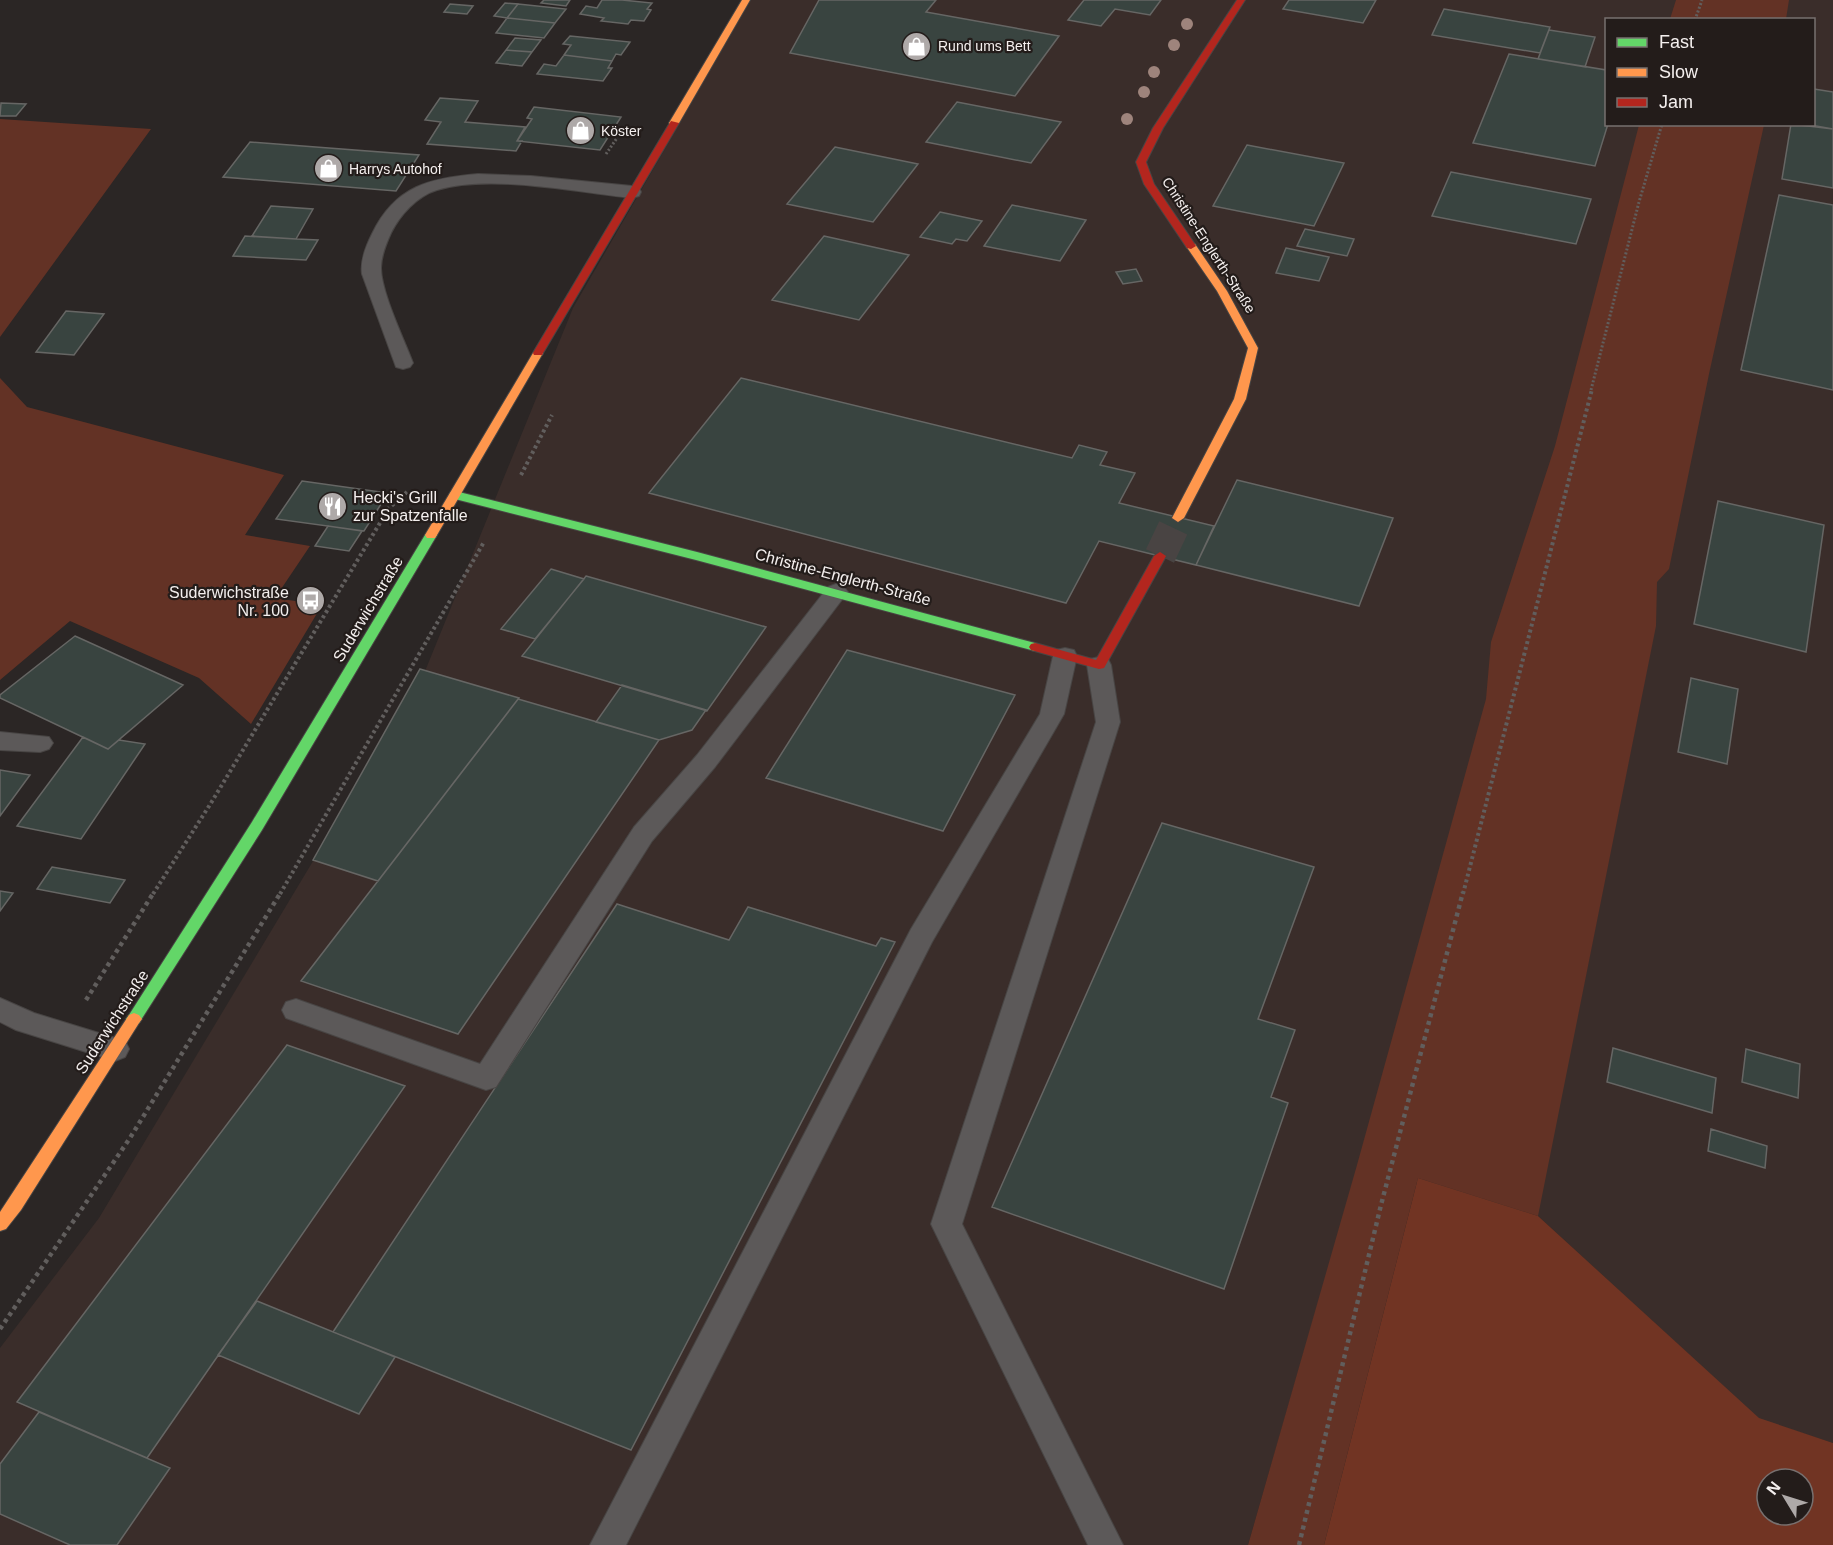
<svg xmlns="http://www.w3.org/2000/svg" width="1833" height="1545" font-family="Arial,sans-serif">
	<style>
		.built { fill: #3a2d2a; fill-rule: evenodd }
		.green { fill: #633225 }
		.forest { fill: #713423; fill-rule: evenodd }
		.building { fill: #394440; stroke: #666664; stroke-width: 1.5 }
		.lines { fill: none; stroke-linecap: round; stroke-linejoin: round }
		.secondary-tunnel { stroke: #494443; stroke-width: 31; stroke-dasharray: 31 15; stroke-linecap: butt }
		.lane-casing { stroke: #484544; stroke-width: 2 }
		.fast-casing { stroke: #484544; stroke-width: 2 }
		.slow-casing { stroke: #484544; stroke-width: 2 }
		.jam-casing { stroke: #484544; stroke-width: 2 }
		.path-far2 { stroke: #615e5d; stroke-width: 3; stroke-dasharray: 2 2; stroke-linecap: butt }
		.path-far1 { stroke: #615e5d; stroke-width: 4; stroke-dasharray: 3 3; stroke-linecap: butt }
		.path { stroke: #615e5d; stroke-width: 4.5; stroke-dasharray: 4 4; stroke-linecap: butt }
		.lane { fill: #5c5959; fill-rule: evenodd }
		.fast { fill: #63d668; fill-rule: evenodd }
		.slow { fill: #ff974d; fill-rule: evenodd }
		.jam { fill: #b3261e; fill-rule: evenodd }
		.tree { fill: #9e847c }
		.labels { text-anchor: middle; dominant-baseline: central; stroke-width: 4.5; stroke-linejoin: round; paint-order: stroke }
		.far-poi-label { font-size: 14px; fill: #f4efee; stroke: #231c1a; text-anchor: start }
		.far-street-label { font-size: 14px; fill: #f4efee; stroke: #231c1a }
		.poi-label { font-size: 16px; fill: #f4efee; stroke: #231c1a; text-anchor: start }
		.street-label { font-size: 16px; fill: #f4efee; stroke: #231c1a }
	</style>
	<rect width="100%" height="100%" fill="#2b2625"/>
	<path class="built" d="M751,0H1833V1443L1759,1419L1538,1216L1358,1165L1248,1545H0V1348L99,1218L421,681L573,308ZM1606,20H1814V124H1606Z"/>
	<path class="green" d="M1676,0H1789L1786,19H1670Z
		M0,119L151,129L0,337Z
		M1639,125H1764L1709,374L1669,569L1657,582L1656,626L1538,1216L1418,1178L1324,1545H1248L1357,1165L1486,699L1491,642L1555,446Z
		M0,378L27,407L284,475L245,535L310,546L275,598L322,605L251,724L199,678L70,621L0,680Z"/>
	<path class="forest" d="M1418,1178L1538,1216L1759,1418L1833,1443V1545H1324ZM1767,1479H1803V1515H1767Z"/>
	<path class="building" d="M544,0H570L566,6L541,3Z
		M602,0H622L652,3L647,9L651,10L644,21L631,20L628,24L601,21L604,18L580,14L586,6L597,8Z
		M819,0H936L926,12L1059,36L1015,96L790,53Z
		M1084,0H1161L1150,15L1115,9L1101,26L1068,20Z
		M1289,0H1376L1363,23L1283,9Z
		M505,3L518,4L507,18L494,16Z
		M450,4L473,6L467,14L444,12Z
		M518,4L566,9L555,23L507,18Z
		M1444,9L1550,27L1540,53L1432,35Z
		M507,18L555,23L544,38L496,33Z
		M1549,30L1595,37L1585,67L1538,59Z
		M570,36L630,42L621,55L616,54L612,61L564,55L571,45L563,44Z
		M515,38L541,40L532,52L506,50Z
		M506,50L532,52L522,66L496,63Z
		M1509,54L1606,70L1608,124L1595,166L1473,143Z
		M564,55L612,61L608,68H612L603,81L537,74L544,64L556,66Z
		M1814,89L1833,92V129L1805,124H1814Z
		M440,98L478,101L465,122L525,127L517,141H522L516,151L427,144L441,122L425,120Z
		M957,102L1061,122L1031,163L926,142Z
		M1,103L26,104L16,116H0Z
		M534,107L621,117L600,150L517,141L532,119L527,118Z
		M1791,124L1833,129V188L1782,179Z
		M250,142L419,155L396,191L223,177Z
		M1247,145L1344,163L1314,226L1213,206Z
		M835,147L918,164L873,222L787,204Z
		M1451,172L1591,199L1576,244L1432,216Z
		M1779,195L1833,205V390L1741,370Z
		M1012,205L1086,220L1060,261L984,246Z
		M271,206L313,209L296,239L252,236Z
		M940,212L982,221L967,241L956,239L952,244L920,237Z
		M1305,229L1354,239L1347,256L1297,246Z
		M245,236L296,239L318,240L306,260L233,256Z
		M824,236L909,255L859,320L772,300Z
		M1286,248L1329,257L1319,281L1276,273Z
		M1136,269L1142,281L1123,284L1116,272Z
		M66,311L104,314L74,355L36,352Z
		M741,378L1072,458L1079,445L1107,452L1100,465L1135,473L1119,503L1214,526L1196,565L1099,541L1066,603L649,493Z
		M1237,480L1393,518L1359,606L1196,565Z
		M302,481L388,493L364,531L276,519Z
		M1718,501L1824,525L1806,652L1694,624Z
		M328,526L362,531L349,551L315,546Z
		M551,569L584,579L535,639L501,629Z
		M586,576L766,627L707,711L522,656Z
		M75,636L183,685L108,749L0,698V695Z
		M847,650L1015,695L943,831L766,778Z
		M420,669L519,698L378,881L313,860Z
		M1691,678L1738,689L1727,764L1678,752Z
		M622,685L706,710L692,730L659,740L596,722Z
		M518,699L659,740L458,1034L301,981Z
		M83,737L108,749L119,740L145,744L81,839L17,826Z
		M0,770L30,775L0,816Z
		M1162,823L1314,867L1258,1019L1295,1030L1271,1097L1288,1103L1224,1289L992,1207Z
		M52,867L125,880L110,903L37,889Z
		M0,891L13,893L0,911Z
		M617,904L729,940L748,907L876,946L881,938L895,942L631,1450L333,1332Z
		M287,1045L405,1086L147,1458L17,1402Z
		M1613,1048L1716,1078L1712,1113L1607,1082Z
		M1746,1049L1800,1064L1798,1098L1742,1082Z
		M1711,1129L1767,1146L1765,1168L1708,1151Z
		M257,1301L395,1357L359,1414L218,1355Z
		M39,1412L170,1468L117,1545H70L0,1514V1464Z"/>
	<g class="lines">
		<path class="secondary-tunnel" d="M1160,556L1178,518"/>
		<defs>
			<path id="lane" d="M478,174L531,176L632,186L639,188L641,192L639,196L632,198C575,192 491,174 437,190C417,196 400,215 391,233C386,244 381,256 381,268C381,292 404,339 413,363L410,367L403,369L396,367L362,274C360,260 366,246 372,234C395,186 430,178 478,174Z
				M836,584L844,587L848,592L844,597L715,767L652,841L496,1087L486,1090L286,1018L282,1010L286,1002L296,999L480,1064L634,827L697,755L828,587Z
				M1065,648L1074,650L1077,656L1064,714L932,942L626,1545H590L911,929L1040,714L1053,656L1056,650Z
				M1099,657L1108,659L1111,665L1120,722L962,1224L1123,1545H1088L931,1224L1096,722L1087,665L1090,659Z
				M0,732L49,737L53,743L49,749L40,752L0,750Z
				M0,998L34,1013L125,1041L129,1049L125,1057L115,1061L16,1030L0,1022Z"/>
			<path id="fast" d="M455,491L697,552L1035,643L1041,647L1035,651L696,560L451,498L449,495L451,492Z
				M431,531L437,535L262,830L139,1023L134,1025L129,1023L126,1019L129,1015L252,822L425,535Z"/>
			<path id="slow" d="M742,0H750L679,123L671,125L669,123Z
				M1191,243L1195,244L1227,291L1258,348L1246,399L1184,518L1178,522L1172,518L1234,399L1248,348L1217,291L1186,246Z
				M538,350L543,353L437,535L435,538H427L425,535L533,353Z
				M134,1013L139,1015L142,1019L139,1023L21,1210L6,1229L0,1231V1212L129,1015Z"/>
			<path id="jam" d="M1237,0H1245L1163,128L1146,162L1154,184L1196,246L1191,249L1187,248L1144,184L1136,162L1153,128Z
				M671,121L679,123L543,353L542,355H534L533,353Z
				M1160,552L1166,556L1104,668L1099,669L1031,650L1029,647L1031,644L1035,643L1096,660L1154,556Z"/>
		</defs>
		<use href="#lane" class="lane-casing"/>
		<use href="#fast" class="fast-casing"/>
		<use href="#slow" class="slow-casing"/>
		<use href="#jam" class="jam-casing"/>
		<path class="path-far2" d="M1695,20L1702,0
			M606,154L617,138
			M1591,390L1639,202L1662,124"/>
		<path class="path-far1" d="M521,475L552,415
			M153,894L211,803L389,508L407,492
			M280,894L484,542
			M1463,894L1592,389"/>
		<path class="path" d="M86,1000L154,892
			M0,1329L130,1138L281,892
			M1299,1545L1381,1205L1463,892"/>
		<use href="#lane" class="lane"/>
		<use href="#fast" class="fast"/>
		<use href="#slow" class="slow"/>
		<use href="#jam" class="jam"/>
	</g>
	<g class="tree">
		<circle cx="1187" cy="24" r="6"/>
		<circle cx="1174" cy="45" r="6"/>
		<circle cx="1154" cy="72" r="6"/>
		<circle cx="1144" cy="92" r="6"/>
		<circle cx="1127" cy="119" r="6"/>
	</g>
	<defs>
		<symbol id="shop-disc" viewBox="-11 -11 22 22"><circle r="9.5" fill="#aea9a8" stroke="#231c1a"/><path d="M-5-2.5h2.3a2.7 3.5 0 0 1 5.4 0H5L5.5 6h-11ZM-1.5-2.5h3a1.5 2.3 0 0 0-3 0Z" fill="#fff"/></symbol>
		<symbol id="restaurant-disc" viewBox="-11 -11 22 22"><circle r="9.5" fill="#aea9a8" stroke="#231c1a"/><path d="M-5-6h1v4h1v-4h1v4h1v-4h1v5L-1.5 .5V6h-2V.5L-5-1ZM5-6V6H3V1.5H1.5Q1.5-4 5-6Z" fill="#fff"/></symbol>
		<symbol id="bus-disc" viewBox="-11 -11 22 22"><circle r="9.5" fill="#aea9a8" stroke="#231c1a"/><path d="M-5-6H5V4H4V6H2V4H-2V6H-4V4H-5ZM-3.5-4V0h7V-4ZM-3.5 1.2v1.5H-2V1.2ZM2 1.2v1.5H3.5V1.2Z" fill="#fff"/></symbol>
	</defs>
	<g fill-rule="evenodd">
		<use href="#shop-disc" x="900" y="30" width="33" height="33"/>
		<use href="#shop-disc" x="564" y="114" width="33" height="33"/>
		<use href="#shop-disc" x="312" y="152" width="33" height="33"/>
		<use href="#restaurant-disc" x="316" y="490" width="33" height="33"/>
		<use href="#bus-disc" x="294" y="584" width="33" height="33"/>
	</g>
	<g class="labels">
		<g class="far-poi-label">
			<text x="938" y="46">Rund ums Bett</text>
			<text x="601" y="131">Köster</text>
			<text x="349" y="169">Harrys Autohof</text>
		</g>
		<g class="far-street-label">
			<text transform="translate(1209 245) rotate(57)">Christine-Englerth-Straße</text>
		</g>
		<g class="poi-label">
			<text x="353" y="497">Hecki's Grill<tspan x="353" dy="18">zur Spatzenfalle</tspan></text>
			<text x="289" y="592" text-anchor="end">Suderwichstraße<tspan x="289" dy="18">Nr. 100</tspan></text>
		</g>
		<g class="street-label">
			<text transform="translate(843 577) rotate(15)">Christine-Englerth-Straße</text>
			<text transform="translate(368 609) rotate(-59)">Suderwichstraße</text>
			<text transform="translate(112 1022) rotate(-57)">Suderwichstraße</text>
		</g>
	</g>
	<rect x="1605" y="18" width="210" height="108" fill="#231c1a" stroke="#77706f" stroke-width="1.5"/>
	<rect x="1617" y="38" width="30" height="9" fill="#63d668" stroke="#77706f" stroke-width="1.5"/>
	<text x="1659" y="48" font-size="18" fill="#f4efee">Fast</text>
	<rect x="1617" y="68" width="30" height="9" fill="#ff974d" stroke="#77706f" stroke-width="1.5"/>
	<text x="1659" y="78" font-size="18" fill="#f4efee">Slow</text>
	<rect x="1617" y="98" width="30" height="9" fill="#b3261e" stroke="#77706f" stroke-width="1.5"/>
	<text x="1659" y="108" font-size="18" fill="#f4efee">Jam</text>
	<g transform="translate(1785 1497) rotate(308)"><circle r="28" fill="#231c1a" stroke="#77706f" stroke-width="1.5"/>
	<path d="M0-4.5L10 22L0 15L-10 22Z" fill="#aea9a8"/>
	<text y="-9" font-size="16" font-weight="bold" text-anchor="middle" fill="#f4efee">N</text>
	</g>
</svg>
